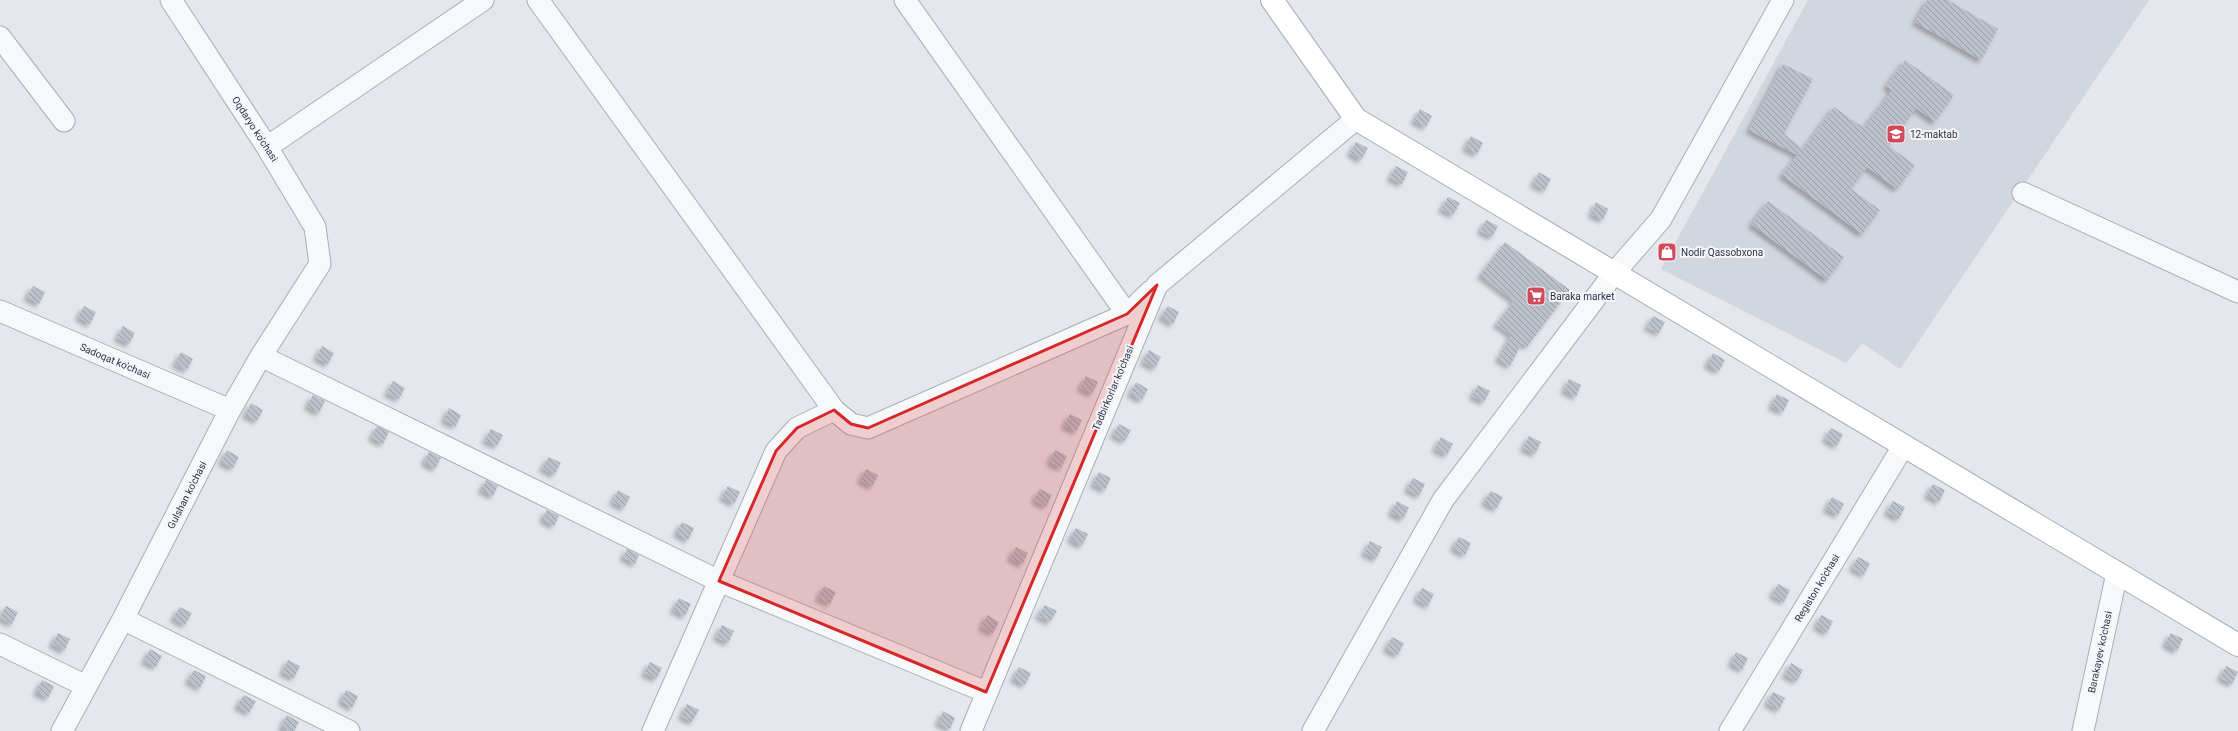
<svg xmlns="http://www.w3.org/2000/svg" width="2238" height="731" font-family="Roboto,sans-serif">
	<style>
		.built { fill: #d2d6de }
		.building { fill: url(#building-back-hatch); filter: url(#shadow) }
		.lines { fill: none; stroke-linecap: round; stroke-linejoin: round }
		.minor-casing { stroke: #a9aeb7; stroke-width: 23 }
		.major-casing { stroke: #a3abb8; stroke-width: 24 }
		.minor { stroke: #f7f8fa; stroke-width: 21 }
		.major { stroke: #fff; stroke-width: 22 }
		.marked { fill: #d62828; fill-opacity: 0.2; stroke: #d62828; stroke-width: 3; stroke-linejoin: round }
		.labels { text-anchor: middle; dominant-baseline: central; stroke-width: 4; stroke-linejoin: round; paint-order: stroke }
		.street-label { font-size: 10px; fill: #2b3445; stroke: #f4f6f9 }
		.poi-label { font-size: 10px; fill: #2b3445; stroke: #f4f6f9; text-anchor: start }
	</style>
	<defs>
		<pattern id="building-back-hatch" width="6" height="6" patternUnits="userSpaceOnUse"><rect width="6" height="6" fill="#bbc0ca"/><path d="M-1 5l2 2M0 0l6 6M5-1l2 2" fill="none" stroke="#989da6"/></pattern>
		<filter id="shadow"><feDropShadow dx="-3.5" dy="3.5" stdDeviation="2" flood-color="#0004"/></filter>
	</defs>
	<rect width="100%" height="100%" fill="#e4e7ec"/>
	<path class="built" d="M1808,0H2149L1900,369L1862,343L1846,363L1661,269Z"/>
	<path class="building" d="M1927,0H1948L1998,29L1981,60L1915,22Z
		M1905,60L1954,95L1935,122L1916,108L1889,146L1915,165L1897,189L1867,167L1851,189L1880,210L1862,234L1782,175L1797,155L1749,130L1783,64L1813,79L1784,134L1803,149L1834,107L1864,128L1892,90L1886,86Z
		M1420,109L1432,116L1426,127L1414,121Z
		M1471,136L1483,143L1477,154L1465,148Z
		M1356,142L1368,148L1361,160L1350,153Z
		M1396,166L1408,172L1402,184L1390,178Z
		M1539,172L1551,179L1545,190L1533,184Z
		M1448,197L1460,203L1453,215L1441,209Z
		M1768,201L1844,257L1827,280L1751,224Z
		M1596,202L1608,209L1603,220L1591,214Z
		M1486,220L1498,226L1492,237L1480,231Z
		M1505,242L1570,290L1527,347L1522,343L1510,366L1498,359L1511,335L1496,324L1514,301L1480,275Z
		M33,286L45,292L39,304L27,297Z
		M84,306L96,312L90,324L78,317Z
		M1168,306L1179,312L1173,324L1161,317Z
		M1653,316L1665,322L1659,333L1647,327Z
		M123,326L135,333L129,344L117,338Z
		M322,346L334,353L328,364L316,358Z
		M1149,350L1161,357L1155,368L1143,362Z
		M181,352L193,359L187,370L175,364Z
		M1713,353L1725,360L1719,371L1707,365Z
		M1086,376L1098,382L1092,394L1080,388Z
		M1569,379L1581,385L1576,397L1564,390Z
		M393,381L405,388L399,399L387,393Z
		M1136,382L1148,389L1142,400L1130,394Z
		M1478,385L1490,391L1484,402L1472,396Z
		M1777,394L1789,400L1783,412L1771,406Z
		M313,395L325,401L319,413L307,406Z
		M251,403L263,410L257,421L245,415Z
		M449,408L461,415L456,426L444,420Z
		M1070,414L1082,420L1076,432L1064,425Z
		M1119,424L1131,430L1125,441L1113,435Z
		M377,426L389,432L383,444L371,437Z
		M1831,428L1843,434L1837,446L1825,439Z
		M491,429L503,435L497,446L485,440Z
		M1529,436L1541,442L1535,454L1523,448Z
		M1441,437L1453,444L1447,455L1435,449Z
		M227,450L239,457L233,468L221,462Z
		M1055,450L1067,456L1061,468L1049,462Z
		M429,452L441,458L435,469L424,462Z
		M549,457L561,463L554,475L542,468Z
		M866,469L878,475L872,487L860,480Z
		M1099,472L1111,478L1105,490L1093,484Z
		M1413,478L1425,484L1419,496L1407,489Z
		M486,480L498,486L493,496L481,490Z
		M1933,484L1945,490L1939,502L1927,495Z
		M728,486L740,492L734,504L722,497Z
		M1040,489L1052,495L1046,507L1034,500Z
		M618,490L630,497L624,508L612,502Z
		M1491,491L1503,497L1496,509L1484,502Z
		M1832,497L1844,504L1838,515L1826,509Z
		M1397,501L1409,508L1403,519L1391,513Z
		M1893,501L1905,507L1899,519L1887,512Z
		M547,510L559,516L554,526L542,519Z
		M682,522L694,528L688,540L676,533Z
		M1076,528L1088,534L1082,546L1070,539Z
		M1459,537L1471,543L1465,555L1453,548Z
		M1370,541L1382,547L1376,559L1364,553Z
		M1016,547L1028,553L1022,565L1010,558Z
		M627,549L639,555L635,564L623,557Z
		M1858,557L1870,563L1864,575L1852,568Z
		M1778,584L1790,590L1784,602L1772,595Z
		M824,586L836,592L830,604L818,598Z
		M1422,588L1434,594L1428,606L1416,599Z
		M679,598L691,604L685,616L673,610Z
		M1045,605L1057,611L1050,622L1038,616Z
		M6,606L18,612L12,624L0,618Z
		M180,607L192,613L185,625L173,618Z
		M987,615L999,622L993,633L981,627Z
		M1821,615L1833,621L1827,633L1816,626Z
		M722,625L734,631L728,643L716,637Z
		M58,633L70,639L64,651L52,644Z
		M2171,633L2183,639L2177,651L2165,644Z
		M1392,637L1404,643L1398,655L1386,649Z
		M150,649L162,656L156,667L144,661Z
		M1736,652L1748,658L1742,670L1731,663Z
		M288,660L300,666L294,678L282,672Z
		M650,662L662,668L656,679L644,673Z
		M1791,663L1803,670L1797,681L1785,675Z
		M2226,666L2238,672L2232,684L2220,678Z
		M1019,667L1031,673L1025,685L1013,679Z
		M194,670L206,676L200,688L188,681Z
		M42,680L54,686L48,698L36,692Z
		M346,690L358,696L352,708L341,701Z
		M1773,692L1785,698L1779,710L1767,703Z
		M244,695L256,701L249,713L237,706Z
		M687,704L699,710L692,722L681,716Z
		M943,711L955,718L950,729L938,723Z
		M287,715L299,722L294,731H288L281,727Z"/>
	<g class="lines">
		<defs>
			<path id="minor" d="M538,0L834,410L797,428L776,451L653,731
				M905,0L1127,314L1151,291
				M0,37L64,121
				M267,147L483,0
				M2023,193L2238,292
				M0,311L230,410
				M261,356L719,581L986,692
				M834,410L851,424L868,428L1127,314
				M123,619L349,731
				M0,644L86,686
				M62,731L123,619L230,410L261,356L320,264L315,227L267,147L171,0
				M971,731L1157,285L1356,119
				M1313,731L1443,500L1615,272L1661,219L1783,0
				M1730,731L1904,445
				M2083,731L2117,573"/>
			<path id="major" d="M1272,0L1356,119L2238,645"/>
		</defs>
		<use href="#minor" class="minor-casing"/>
		<use href="#major" class="major-casing"/>
		<use href="#minor" class="minor"/>
		<use href="#major" class="major"/>
	</g>
	<path class="marked" d="M1157,285L986,692L719,581L776,451L797,428L834,410L851,424L868,428L1127,314Z"/>
	<defs>
		<symbol id="school-square" viewBox="-11 -11 22 22"><rect x="-9" y="-9" width="18" height="18" rx="4" fill="#d1495b" stroke="#f4f6f9"/><path d="M0-5L7-2L0 1L-7-2ZM-4 1L0 2.5L4 1V4Q0 6-4 4Z" fill="#fff"/></symbol>
		<symbol id="shop-square" viewBox="-11 -11 22 22"><rect x="-9" y="-9" width="18" height="18" rx="4" fill="#d1495b" stroke="#f4f6f9"/><path d="M-5-2.5h2.3a2.7 3.5 0 0 1 5.4 0H5L5.5 6h-11ZM-1.5-2.5h3a1.5 2.3 0 0 0-3 0Z" fill="#fff"/></symbol>
		<symbol id="supermarket-square" viewBox="-11 -11 22 22"><rect x="-9" y="-9" width="18" height="18" rx="4" fill="#d1495b" stroke="#f4f6f9"/><path d="M-6-5.5h2.5l.6 2H6L4.5 2H-2.5L-4.4-4H-6ZM-1.5 3.2a1.3 1.3 0 1 0 .1 0ZM3 3.2a1.3 1.3 0 1 0 .1 0Z" fill="#fff"/></symbol>
	</defs>
	<g fill-rule="evenodd">
		<use href="#school-square" x="1885" y="123" width="22" height="22"/>
		<use href="#shop-square" x="1656" y="241" width="22" height="22"/>
		<use href="#supermarket-square" x="1525" y="285" width="22" height="22"/>
	</g>
	<g class="labels">
		<g class="street-label">
			<text transform="translate(255 129) rotate(57)">Oqdaryo ko'chasi</text>
			<text transform="translate(115 361) rotate(23)">Sadoqat ko'chasi</text>
			<text transform="translate(1113 388) rotate(-67)">Tadbirkorlar ko'chasi</text>
			<text transform="translate(187 495) rotate(-63)">Gulshan ko'chasi</text>
			<text transform="translate(1817 588) rotate(-59)">Registon ko'chasi</text>
			<text transform="translate(2100 652) rotate(-78)">Barakayev ko'chasi</text>
		</g>
		<g class="poi-label">
			<text x="1910" y="134">12-maktab</text>
			<text x="1681" y="252">Nodir Qassobxona</text>
			<text x="1550" y="296">Baraka market</text>
		</g>
	</g>
</svg>
